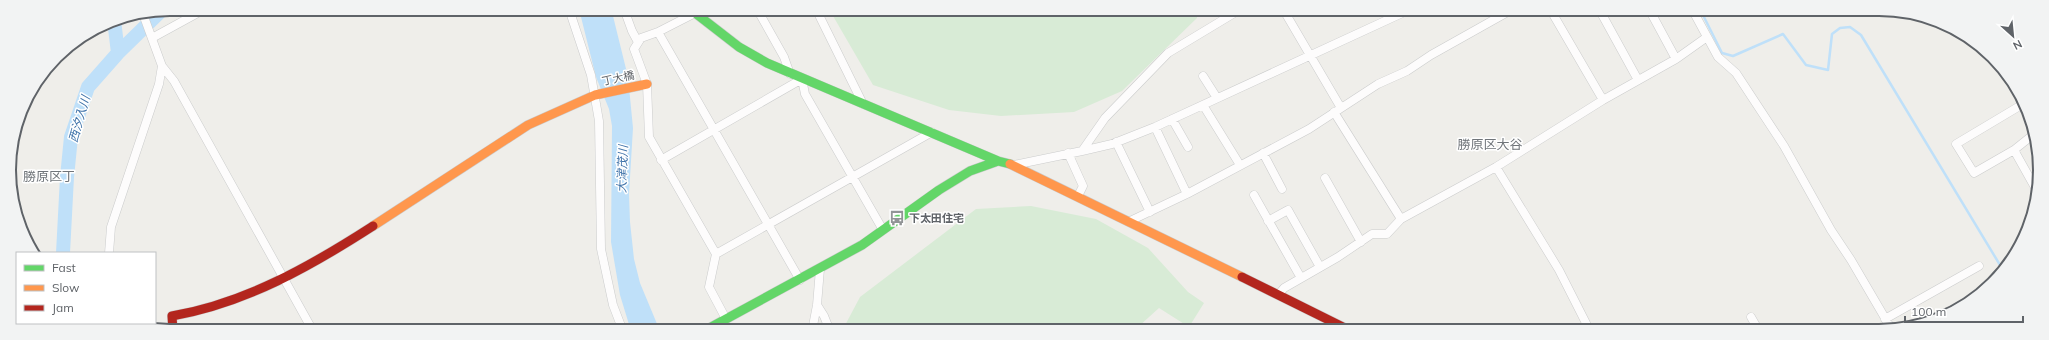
<svg xmlns="http://www.w3.org/2000/svg" width="2049" height="340" font-family="Mulish,'Noto Sans JP',sans-serif">
	<style>
		.green { fill: #d8ebd6 }
		.water { fill: #bfe0f9 }
		.lines { fill: none; stroke-linecap: round; stroke-linejoin: round }
		.stream { stroke: #bfe0f9; stroke-width: 2.5 }
		.river { stroke: #bfe0f9; stroke-width: 14 }
		.street-casing { stroke: #cbcccc; stroke-width: 9 }
		.fast-casing { stroke: #cacacb; stroke-width: 10 }
		.slow-casing { stroke: #cacacb; stroke-width: 10 }
		.jam-casing { stroke: #cacacb; stroke-width: 10 }
		.street { stroke: #fdfcfc; stroke-width: 8 }
		.fast { stroke: #63d668; stroke-width: 9 }
		.slow { stroke: #ff974d; stroke-width: 9 }
		.jam { stroke: #b3261e; stroke-width: 9 }
		.labels { text-anchor: middle; dominant-baseline: central; stroke-width: 3; stroke-linejoin: round; paint-order: stroke }
		.street-label { font-size: 11px; fill: #5f6368; stroke: #fff }
		.poi-label { font-size: 11px; font-weight: bold; fill: #5f6368; stroke: #fff; text-anchor: start }
		.water-label { font-size: 12px; font-style: italic; fill: #4174aa; stroke: #fff }
		.quarter-label { font-size: 13px; fill: #70757a; stroke: #fff }
		.rim { fill: none; stroke: #5f6368; stroke-width: 2 }
	</style>
	<rect width="100%" height="100%" fill="#efeeea"/>
	<path class="green" d="M829,9H1197V18L1122,91L1074,112L1001,116L949,110L873,85Z
		M1031,206L1096,219L1148,248L1188,292L1204,303L1189,327L1159,308L1138,327L1137,331H842L860,297L976,209Z"/>
	<path class="water" d="M579,9H610L613,16L628,77L633,128L629,194L630,222L634,259L640,283L660,331H631L620,295L611,242L612,126L609,109L596,77Z"/>
	<g class="lines">
		<path class="stream" d="M1700,9L1722,53L1733,56L1783,34L1806,65L1828,70L1832,34L1840,28L1850,27L1861,35L2003,270"/>
		<path class="river" d="M114,20L118,53
			M63,253L67,177L71,137L88,87L118,53L161,11"/>
		<defs>
			<path id="street" d="M569,9L591,75L599,121L601,249L613,305L623,331
				M624,9L632,31L638,42
				M703,9L658,32L641,38L634,49L647,84L649,137L716,254L709,287L726,319
				M757,9L784,57L790,74
				M816,9L863,104
				M1283,9L1341,108
				M1550,9L1603,100
				M1599,9L1638,80
				M1649,9L1676,59
				M1692,9L1718,57L1736,73L1784,146L1831,230L1851,260L1892,330
				M143,14L162,66L174,81L313,331
				M658,32L800,280
				M152,38L205,9
				M1203,76L1217,98
				M2023,104L1956,144L1974,173L2014,150L2034,134
				M1203,105L1240,165
				M1334,112L1401,219
				M1172,119L1188,147
				M1155,127L1187,194
				M1116,142L1150,212
				M2014,150L2037,191
				M1082,151L1112,144L1155,127L1411,9
				M1068,153L1083,186L1078,196
				M1263,153L1282,189
				M661,160L802,79L805,94L883,230
				M1014,165L1082,151L1105,118L1168,53L1241,9
				M1496,167L1559,270L1590,331
				M1325,178L1361,242
				M1254,195L1301,278
				M1130,221L1187,194L1309,129L1378,84L1407,71L1431,55L1513,9
				M1268,221L1288,210L1320,267
				M109,253L111,227L159,84L162,66
				M716,254L932,132
				M1279,294L1284,288L1338,257L1372,234H1387L1401,219L1496,167L1603,100L1676,59L1707,37
				M817,305L824,316L830,331
				M1751,317L1759,331
				M1885,319L1979,266
				M812,331L817,305L820,269"/>
			<path id="fast" d="M690,9L739,47L767,63L998,161L1010,164
				M704,331L862,245L939,190L970,171L998,161"/>
			<path id="slow" d="M1010,164L1242,277
				M373,226L528,125L595,95L647,84"/>
			<path id="jam" d="M1242,277L1351,331
				M173,331L172,316C246,303 311,266 373,226"/>
		</defs>
		<use href="#street" class="street-casing"/>
		<use href="#fast" class="fast-casing"/>
		<use href="#slow" class="slow-casing"/>
		<use href="#jam" class="jam-casing"/>
		<use href="#street" class="street"/>
		<use href="#fast" class="fast"/>
		<use href="#slow" class="slow"/>
		<use href="#jam" class="jam"/>
	</g>
	<defs>
		<symbol id="bus-bare" viewBox="-9 -9 18 18"><path d="M-5-6H5V4H4V6H2V4H-2V6H-4V4H-5ZM-3.5-4V0h7V-4ZM-3.5 1.2v1.5H-2V1.2ZM2 1.2v1.5H3.5V1.2Z" fill="#919496" stroke="#fff" stroke-width="2.5" paint-order="stroke"/></symbol>
	</defs>
	<g fill-rule="evenodd">
		<use href="#bus-bare" x="886" y="207" width="22" height="22"/>
	</g>
	<g class="labels">
		<g class="street-label">
			<text transform="translate(618 78) rotate(-12)">丁大橋</text>
		</g>
		<g class="poi-label">
			<text x="909" y="218">下太田住宅</text>
		</g>
		<g class="water-label">
			<text transform="translate(79 119) rotate(-74)">西汐入川</text>
			<text transform="translate(622 169) rotate(-88)">大津茂川</text>
		</g>
		<g class="quarter-label">
			<text x="1490" y="144">勝原区大谷</text>
			<text x="49" y="176">勝原区丁</text>
		</g>
	</g>
	<path d="M0 0H2049V340H0ZM170 16H1879A154 154 0 0 1 2033 170V170A154 154 0 0 1 1879 324H170A154 154 0 0 1 16 170V170A154 154 0 0 1 170 16Z" fill="#f2f3f3" fill-rule="evenodd"/>
	<path class="rim" d="M170 16H1879A154 154 0 0 1 2033 170V170A154 154 0 0 1 1879 324H170A154 154 0 0 1 16 170V170A154 154 0 0 1 170 16Z"/>
	<rect x="16" y="252" width="140" height="72" fill="#ffffff" stroke="#bfc1c3"/>
	<rect x="24" y="265" width="20" height="6" fill="#63d668" stroke="#bfc1c3"/>
	<text x="52" y="272" font-size="12" fill="#5f6368">Fast</text>
	<rect x="24" y="285" width="20" height="6" fill="#ff974d" stroke="#bfc1c3"/>
	<text x="52" y="292" font-size="12" fill="#5f6368">Slow</text>
	<rect x="24" y="305" width="20" height="6" fill="#b3261e" stroke="#bfc1c3"/>
	<text x="52" y="312" font-size="12" fill="#5f6368">Jam</text>
	<g transform="translate(2013 36) rotate(153)" stroke="#ffffff" stroke-width="3" paint-order="stroke">
	<path d="M0-3L7 15L0 10L-7 15Z" fill="#5f6368"/>
	<text y="-6" font-size="11" font-weight="bold" text-anchor="middle" fill="#5f6368">N</text>
	</g>
	<path d="M1905 316v6h118v-6" fill="none" stroke="#5f6368" stroke-width="2"/>
	<text x="1911" y="316" font-size="12" fill="#5f6368" stroke="#ffffff" stroke-width="3" paint-order="stroke">100 m</text>
</svg>
